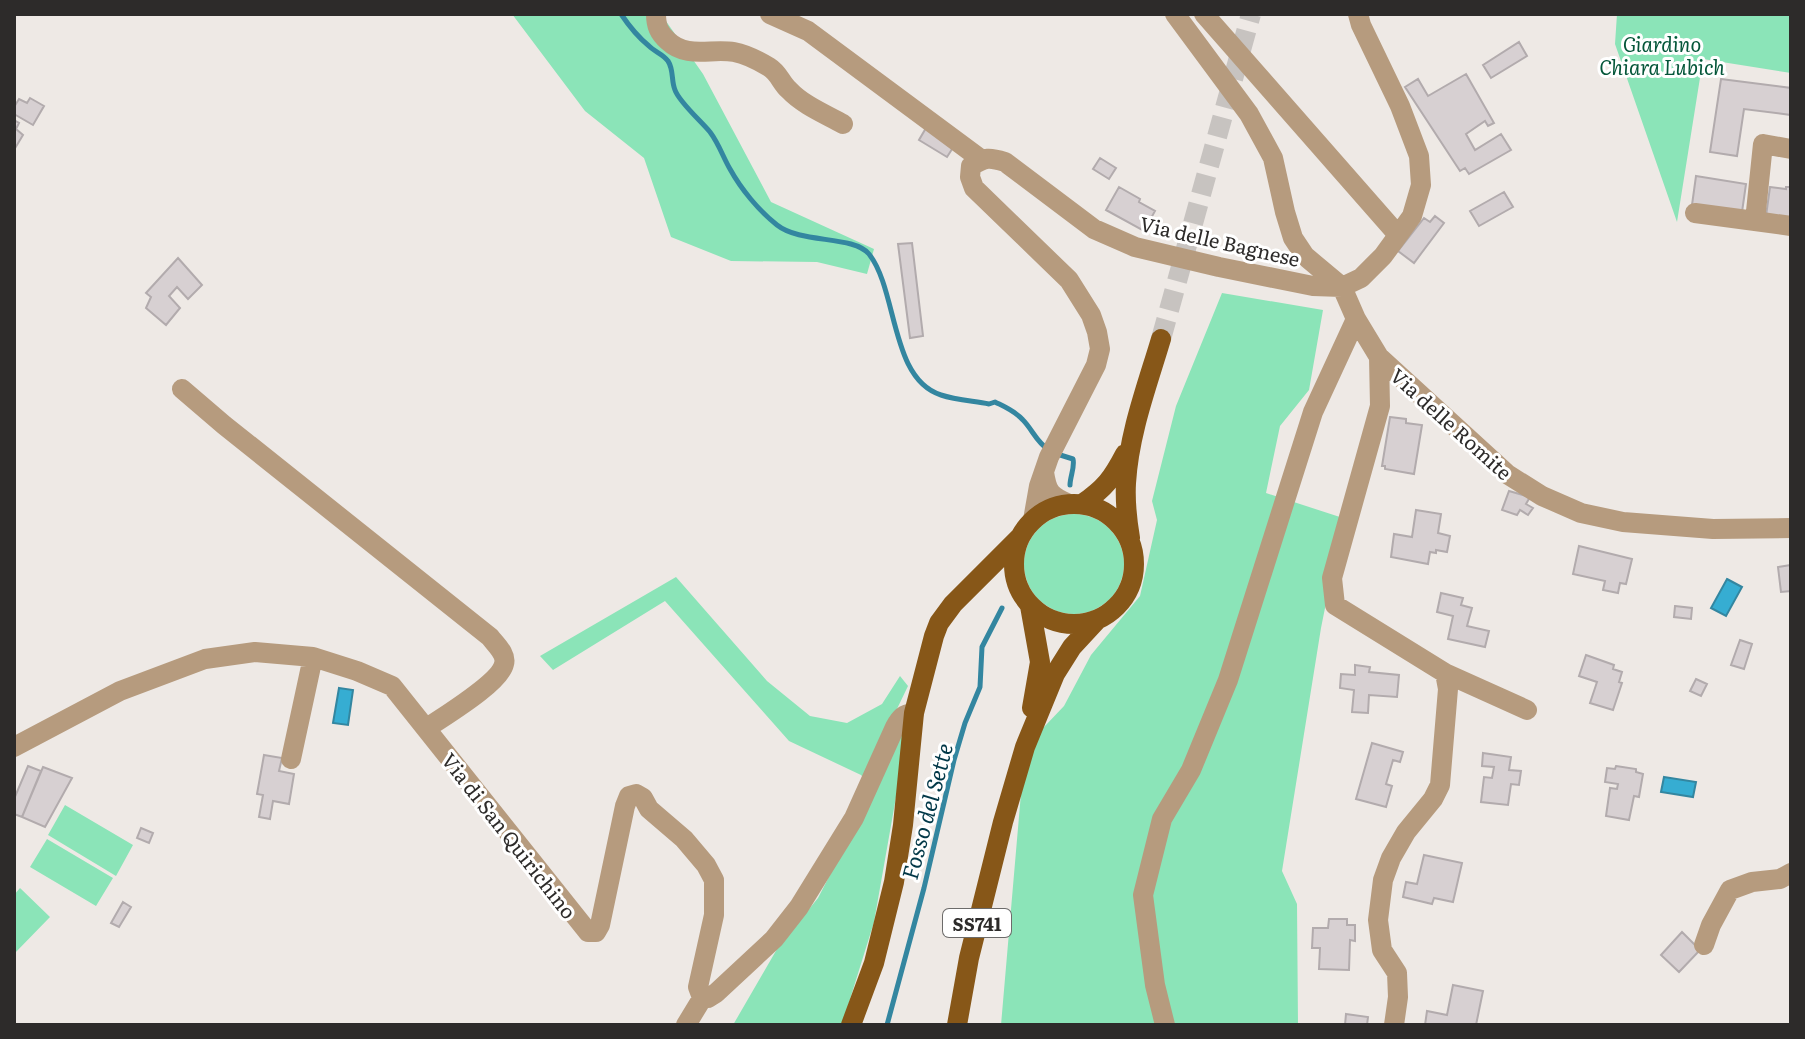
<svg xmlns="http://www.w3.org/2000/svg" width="1805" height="1039" font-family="Literata,serif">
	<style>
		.green { fill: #8be4b8 }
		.water { fill: #36add2; stroke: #3386a0; stroke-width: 2 }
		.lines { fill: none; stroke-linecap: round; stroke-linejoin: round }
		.stream { stroke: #3386a0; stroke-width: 5 }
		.building { fill: #d7d0d2; stroke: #b2abad; stroke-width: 2 }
		.major-tunnel { stroke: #c7c3c0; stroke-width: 20; stroke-dasharray: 20 10; stroke-linecap: butt }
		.minor { stroke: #b69b7e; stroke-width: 20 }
		.major { stroke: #875718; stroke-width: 20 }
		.labels { text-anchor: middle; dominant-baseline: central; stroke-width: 6; stroke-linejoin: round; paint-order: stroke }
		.shield { fill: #fff; stroke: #6c6b6a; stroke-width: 2 }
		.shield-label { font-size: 18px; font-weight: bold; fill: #2d2b2a }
		.park-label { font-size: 20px; font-style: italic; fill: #045639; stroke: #fff }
		.street-label { font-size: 20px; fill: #2d2b2a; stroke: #fff }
		.water-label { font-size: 22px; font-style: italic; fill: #023848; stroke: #fff }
	</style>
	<rect width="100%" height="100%" fill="#eee9e5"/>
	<path class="green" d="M512,14H661L703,74L771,202L874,249L867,274L817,262L731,261L671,237L644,158L585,111Z
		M1617,14H1791V73L1703,59L1677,222L1615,44Z
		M1222,293L1323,310L1309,390L1280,426L1266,493L1343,518L1321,628L1282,871L1297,904L1298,1025H1001L1025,747L1064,706L1091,655L1140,596L1157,520L1152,501L1176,406Z
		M1024 564a50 50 0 1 1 100 0a50 50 0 1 1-100 0Z
		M676,577L767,681L810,716L847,723L882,704L900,676L908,686L896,711L905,746L874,922L842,1025H733L777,949L818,898L874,790L861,775L789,741L665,601L553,670L540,656Z
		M65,805L133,845L116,876L48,835Z
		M47,839L113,878L96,906L30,867Z
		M20,888L50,917L14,954V895Z"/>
	<path class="water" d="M1727,579L1742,587L1726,616L1711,608Z
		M339,688L353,690L348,725L333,723Z
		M1664,777L1696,782L1693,797L1661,792Z"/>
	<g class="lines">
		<path class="stream" d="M621,14C629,26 638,37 649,46C655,52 663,54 668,61C674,70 671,81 675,90C679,102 701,121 710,132C719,144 723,157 730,169C741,189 759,211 777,225C801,244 853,235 869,254C898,291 890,379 941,395C956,400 974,401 989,404L995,402C1005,407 1015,411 1023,420C1032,429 1037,443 1049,450
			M1057,454L1073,459C1075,467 1070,477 1070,485
			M887,1025L924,888L954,760L965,723L980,687L982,647L1002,608"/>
	</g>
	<path class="building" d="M1519,42L1527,56L1491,78L1483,65Z
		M1466,74L1494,123L1488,126L1485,121L1466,134L1475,150L1501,134L1511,150L1469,174L1465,168L1460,171L1405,87L1418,79L1428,96Z
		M1721,79L1791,88V115L1744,109L1737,156L1710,152Z
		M30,98L44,106L33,125L14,114V107L19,99L27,103Z
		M14,120L19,123L16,129L23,135L14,150Z
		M926,128L954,146L947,157L919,140Z
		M1100,158L1116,168L1109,179L1093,169Z
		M1696,176L1746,184L1742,212L1692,205Z
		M1119,187L1140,199L1139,202L1155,211L1144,231L1106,210Z
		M1770,187L1786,189V187H1791V219L1766,216Z
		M1504,192L1513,207L1479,226L1470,211Z
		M1435,216L1444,223L1414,263L1398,251L1424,218L1430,222Z
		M912,243L923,336L910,338L898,244Z
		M178,258L202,285L188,299L177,287L169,296L180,308L166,325L146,308L151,297L146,293Z
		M1390,417L1406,419V423L1422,425L1414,474L1385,469V466H1382Z
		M1509,491L1530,497L1526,504L1533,508L1528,515L1520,510L1517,515L1502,510Z
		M1416,510L1441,514L1438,533L1450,536L1447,552L1436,550V553L1430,552L1428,564L1391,557L1394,534L1412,537Z
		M1579,546L1632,559L1626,584L1620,583L1618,593L1603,590L1605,581L1573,574Z
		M1791,565V591L1781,592L1778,567Z
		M1441,593L1463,598L1461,605L1472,608L1467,626L1489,631L1485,647L1448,639L1453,616L1437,612Z
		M1675,606L1692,608L1691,619L1674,617Z
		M1740,640L1752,644L1744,669L1731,665Z
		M1586,655L1614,665L1613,669L1622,672L1619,682L1622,683L1613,710L1590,703L1597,682L1579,676Z
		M1355,665L1370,667L1369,672L1399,675L1397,697L1369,695L1368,713L1352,712L1354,690L1340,688L1341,674L1355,675Z
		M1696,679L1707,684L1701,696L1690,691Z
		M1372,743L1403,752L1400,762L1393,760L1386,784L1392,786L1386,807L1356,799Z
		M1483,753L1511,757L1509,770L1521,771L1519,785L1511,784L1508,805L1481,802L1484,777L1492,778L1494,767L1482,766Z
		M264,755L282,758L279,771L294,774L289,804L273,801L270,819L259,817L263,795L257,794Z
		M28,766L41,771L22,817L14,814V799Z
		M1616,766L1636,769V772L1643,774L1639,797L1634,796L1629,820L1606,816L1610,788L1617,789L1618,784L1605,782L1607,768L1615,769Z
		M43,767L72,778L45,827L22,817Z
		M141,828L153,833L149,843L137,838Z
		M1424,855L1462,863L1453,902L1434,898L1432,904L1403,897L1406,882L1417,884Z
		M123,902L131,907L119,927L111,923Z
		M1329,919H1347V925H1355V941L1350,940L1349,970L1319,969L1320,948H1312L1313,928H1328Z
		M1682,932L1700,950L1679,972L1661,955Z
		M1453,985L1483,991L1476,1025H1425L1427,1011L1447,1015Z
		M1346,1014L1368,1017L1367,1025H1345Z"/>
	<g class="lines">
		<path class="major-tunnel" d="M1161,339L1251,14"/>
		<path class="minor" d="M656,14C656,26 659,33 668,41C687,59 711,48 734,52C745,54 759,61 769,67C779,73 781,83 789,90C803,105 825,114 843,124
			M770,14L808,31L982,160
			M1175,14L1249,114L1273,158L1285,212L1293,238L1305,256L1342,287L1356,319L1379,357L1507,474L1542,496L1581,513L1623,522L1713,529L1791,528
			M1204,14L1398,235
			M1695,213L1755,221L1763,144L1791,149
			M1755,221L1791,226
			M1379,357L1380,406L1332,578L1335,605L1445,673L1448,689L1440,785L1433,799L1406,832L1391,858L1383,880L1378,920L1382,950L1397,973L1398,997L1394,1025
			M182,389L224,425L490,637C496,645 507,654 504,664C500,683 444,716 427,728
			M1044,472C1047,492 1050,496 1069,504
			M1033,520L1039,486L1049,457L1096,365L1100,349L1097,332L1091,315L1069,280L974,188L970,177L971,166C986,157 989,157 1005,162L1094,229L1135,247L1219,267L1313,286L1342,287L1361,278L1383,256L1412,216L1421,185L1419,156L1400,106L1361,25L1358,14
			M1445,673L1527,710
			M14,747L120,691L205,659L255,652L313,657L357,671L392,686L588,932H596L600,925L625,806L629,796L636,794L643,798L649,809L684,839L706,865L714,880V915L698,987L701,995L708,998L716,993L774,939L799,907L854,818L895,727C900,718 903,714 914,713
			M291,759L313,657
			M1704,945L1711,925L1730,890L1752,882L1780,879L1791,873
			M686,1025L703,997
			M1165,1025L1155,985L1143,895L1162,819L1191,770L1228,680L1313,412L1356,319"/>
		<path class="major" d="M1014 564a60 60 0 1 1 120 0a60 60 0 1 1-120 0Z
			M1082,504C1105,488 1112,479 1125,454
			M1130,538C1127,520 1125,501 1126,483C1129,433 1147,386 1161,339
			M1030,606L1040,662L1032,708
			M851,1025L874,963L894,882L903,825L914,713L934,636L939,623L953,604L1020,537
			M957,1025L969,958L1003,822L1025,747L1055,674L1072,647L1097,620"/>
	</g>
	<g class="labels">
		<rect class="shield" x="943" y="909" width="68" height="28" rx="6"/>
		<g class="shield-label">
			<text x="977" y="923">SS741</text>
		</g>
		<g class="park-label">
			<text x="1662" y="43">Giardino<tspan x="1662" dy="23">Chiara Lubich</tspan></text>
		</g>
		<g class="street-label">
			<text transform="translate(1220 240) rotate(13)">Via delle Bagnese</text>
			<text transform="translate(1452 423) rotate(42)">Via delle Romite</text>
			<text transform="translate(510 835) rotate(52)">Via di San Quirichino</text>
		</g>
		<g class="water-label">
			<text transform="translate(926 811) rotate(-75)">Fosso del Sette</text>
		</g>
	</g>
	<rect width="1805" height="1039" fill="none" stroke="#2d2b2a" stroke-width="32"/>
</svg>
